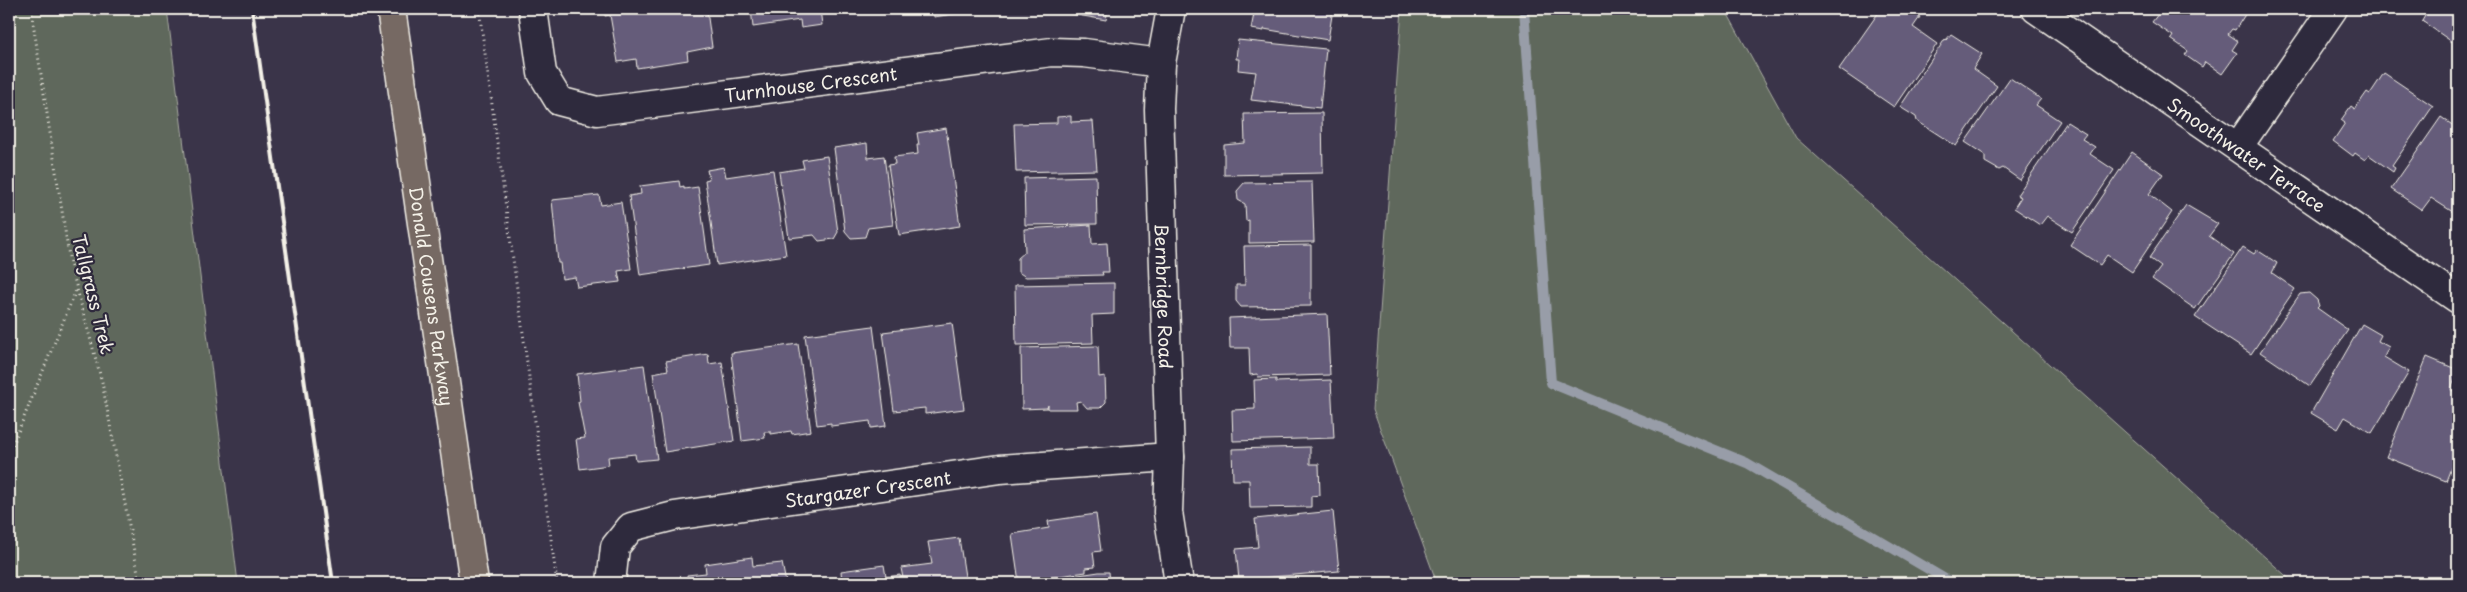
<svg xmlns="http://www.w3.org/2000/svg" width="2467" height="592" font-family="'Playpen Sans',sans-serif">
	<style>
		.green { fill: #5e675b; stroke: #a9aca2 }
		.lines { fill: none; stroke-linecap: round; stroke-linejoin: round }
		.stream { stroke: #989da8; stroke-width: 10 }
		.building { fill: #655c7a; stroke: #f4f1e8 }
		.minor-casing { stroke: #f4f1e8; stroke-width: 31 }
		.major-casing { stroke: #f4f1e8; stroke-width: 31 }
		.path { stroke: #f4f1e8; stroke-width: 3; stroke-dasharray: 1 4; stroke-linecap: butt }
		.minor { stroke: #2f2a3d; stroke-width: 28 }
		.major { stroke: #766964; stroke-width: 28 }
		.rail { stroke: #f4f1e8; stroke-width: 4 }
		.labels { text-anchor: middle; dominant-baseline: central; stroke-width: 4.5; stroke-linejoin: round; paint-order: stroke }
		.street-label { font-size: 18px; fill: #f4f1e8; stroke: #2f2a3d }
	</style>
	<rect width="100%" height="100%" fill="#3a3449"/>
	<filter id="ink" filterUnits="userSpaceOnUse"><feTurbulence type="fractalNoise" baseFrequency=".02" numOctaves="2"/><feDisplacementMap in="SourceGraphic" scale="10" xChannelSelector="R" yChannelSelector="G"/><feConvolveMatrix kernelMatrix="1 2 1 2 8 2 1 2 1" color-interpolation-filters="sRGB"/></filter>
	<g filter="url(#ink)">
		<path class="green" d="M9,9H167L238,583H9Z
			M1402,9H1725L1796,138L2294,583H1437L1373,409Z"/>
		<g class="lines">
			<path class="stream" d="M1524,9L1551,383L1747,463L1952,583"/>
		</g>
		<path class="building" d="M604,9H700L701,13L707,11L712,47L687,52L688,60L637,68L636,59L618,62L610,15L605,16Z
			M751,9H820L822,25L801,28L800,20L753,27Z
			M933,9H965L966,12L934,17Z
			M1060,9H1108L1106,20L1060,12Z
			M1255,9H1333L1328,40L1264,29V31L1251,29Z
			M1881,9H1909L1920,17L1913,27L1937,44L1894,107L1839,69Z
			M2162,9H2240L2246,13L2235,30L2232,29L2228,34L2238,41L2232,50L2237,53L2222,74L2205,62L2202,67L2185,55L2188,51L2171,39L2173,36L2152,22Z
			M2429,9H2458V46L2422,21Z
			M1951,34L1982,54L1973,69L1997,86L1956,146L1917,121L1916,117L1900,107L1945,39L1946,40Z
			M1238,40L1326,49L1320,108L1251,100L1256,72L1238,70L1239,59H1236Z
			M2384,73L2433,106L2392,166L2395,168L2393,172L2369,155L2365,160L2355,153L2353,156L2333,141L2345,123L2341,120L2351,106L2355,109L2367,92L2370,94Z
			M2010,78L2041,99L2036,105L2060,121L2020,180L2003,168L1999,170L1985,162V155L1965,142Z
			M1322,113L1323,173L1224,175V145L1245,143L1244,114Z
			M1071,116V122L1093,121L1097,170L1016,172L1014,124L1057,123V117Z
			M2441,117L2458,129V211L2456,214L2431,198L2422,210L2391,189Z
			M2067,122L2086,134L2082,139L2095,147L2090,154L2114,170L2072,232L2047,216L2040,225L2014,208L2021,197L2017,195Z
			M946,128L960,226L899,235L888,165L895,164L894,157L918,154L917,145H919L917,133Z
			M867,143L868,158L884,156L893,225L868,228L865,237L851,238L845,231L834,148Z
			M2132,152L2163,174L2149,194L2172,212L2132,272L2107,255L2100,265L2070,245Z
			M827,156L838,232L834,239L819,241L814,235L789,238L779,172L804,168L802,160Z
			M724,167L726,177L773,170L786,255L717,265L705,180L709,179L707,170Z
			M1096,176L1097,224L1025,225L1024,178Z
			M679,181L680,187L684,186V189L698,187L709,265L640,275L629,196L641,194L640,186Z
			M1312,182L1314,242L1249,243V220L1246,221L1245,204L1238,200L1237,191L1244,183Z
			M599,195L601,205L621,202L631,269L618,271L620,282L577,287L575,277L562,279L560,263H558L552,200Z
			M2186,205L2218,224L2209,236L2234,254L2195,309L2152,279L2161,267L2149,258Z
			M1091,225L1092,244L1107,243L1109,272H1102L1103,275L1026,277L1018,272V258L1025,252L1024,229Z
			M1311,245V306L1241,307L1236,301V285H1245L1244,246Z
			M2243,247L2254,254L2257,250L2277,263L2272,273L2295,289L2251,354L2195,317Z
			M1114,283V314L1092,315L1093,343L1016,345L1015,285Z
			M2309,293L2317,300L2319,306L2317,308L2348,330L2310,386L2260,352L2300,294Z
			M1327,314L1330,375L1258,377L1257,374L1250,375L1249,348H1230L1229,318Z
			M952,323L964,409L925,414V408L894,411L883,332Z
			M2362,324L2381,335L2378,341L2389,347L2384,357L2409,372L2372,433L2345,417L2338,429L2311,413Z
			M873,326L886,426L871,428L870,421L831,426V423L817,425L805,335Z
			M798,344L811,431L792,434L791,431L771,434V432H764L765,438L742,441L731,353Z
			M1098,346L1099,377L1105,376L1106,402L1100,408H1087L1081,401L1076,402L1077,409H1048V405L1047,408L1022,409L1021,348Z
			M708,354L709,364L722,362L734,441L665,452L653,373L668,370L666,361Z
			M2427,357L2458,370L2451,390L2458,393V450L2446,481L2386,457Z
			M644,365L657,459L636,461L635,454L608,457L609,465L580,469L576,439L585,438L578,402L580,401L577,374Z
			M1276,379V382L1331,380L1334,438L1233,441L1232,410L1255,409L1254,380Z
			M1310,447V464H1319L1320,495L1311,496V507L1250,508L1249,480H1233L1232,449Z
			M1333,511L1339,571L1239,580L1236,549L1258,547L1255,519Z
			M1096,514L1101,551L1093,552L1095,567L1086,568V572L1019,582L1012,534L1049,528L1048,521Z
			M959,538L966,583H904L901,568L932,564L928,542Z
			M752,557L753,566L782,563L786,583H688L687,575L706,573L705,564Z
			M884,565L886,577L900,575L901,583H836L842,582L841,571Z
			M1099,572H1109L1110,583H1039L1038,581Z"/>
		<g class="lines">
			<defs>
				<g id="minor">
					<path id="s1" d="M533,9L542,73L559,101L597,111L1052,52L1084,53L1161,63"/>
					<path id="s2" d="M1171,9L1161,63L1159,109L1170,457L1168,512L1179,583"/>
					<path id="s3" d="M2036,9L2458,299"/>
					<path d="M2238,147L2333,9"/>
					<path id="s4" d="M611,583L615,547L631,527L674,516L1000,469L1170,457"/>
				</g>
				<g id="major">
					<path id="s5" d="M391,9L474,583"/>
				</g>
			</defs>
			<use href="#minor" class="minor-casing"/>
			<use href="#major" class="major-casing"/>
			<path class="path" d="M31,9L70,263L102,382L140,583
				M479,9L557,583
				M9,454L76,290"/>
			<use href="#minor" class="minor"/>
			<use href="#major" class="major"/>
			<path class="rail" d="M252,9L333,583"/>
		</g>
	</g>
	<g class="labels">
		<g class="street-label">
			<text stroke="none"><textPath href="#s1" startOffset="352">Turnhouse Crescent</textPath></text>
			<text stroke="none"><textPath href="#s3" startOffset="256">Smoothwater Terrace</textPath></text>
			<text transform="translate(94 294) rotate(76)">Tallgrass Trek</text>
			<text stroke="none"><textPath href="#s5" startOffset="290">Donald Cousens Parkway</textPath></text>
			<text stroke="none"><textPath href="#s2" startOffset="288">Bernbridge Road</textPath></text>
			<text stroke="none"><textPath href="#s4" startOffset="302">Stargazer Crescent</textPath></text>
		</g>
	</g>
	<rect width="2467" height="592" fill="none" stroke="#2f2a3d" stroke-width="30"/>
	<rect x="15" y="15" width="2437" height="562" fill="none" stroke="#f4f1e8" stroke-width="2" filter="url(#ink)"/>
</svg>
